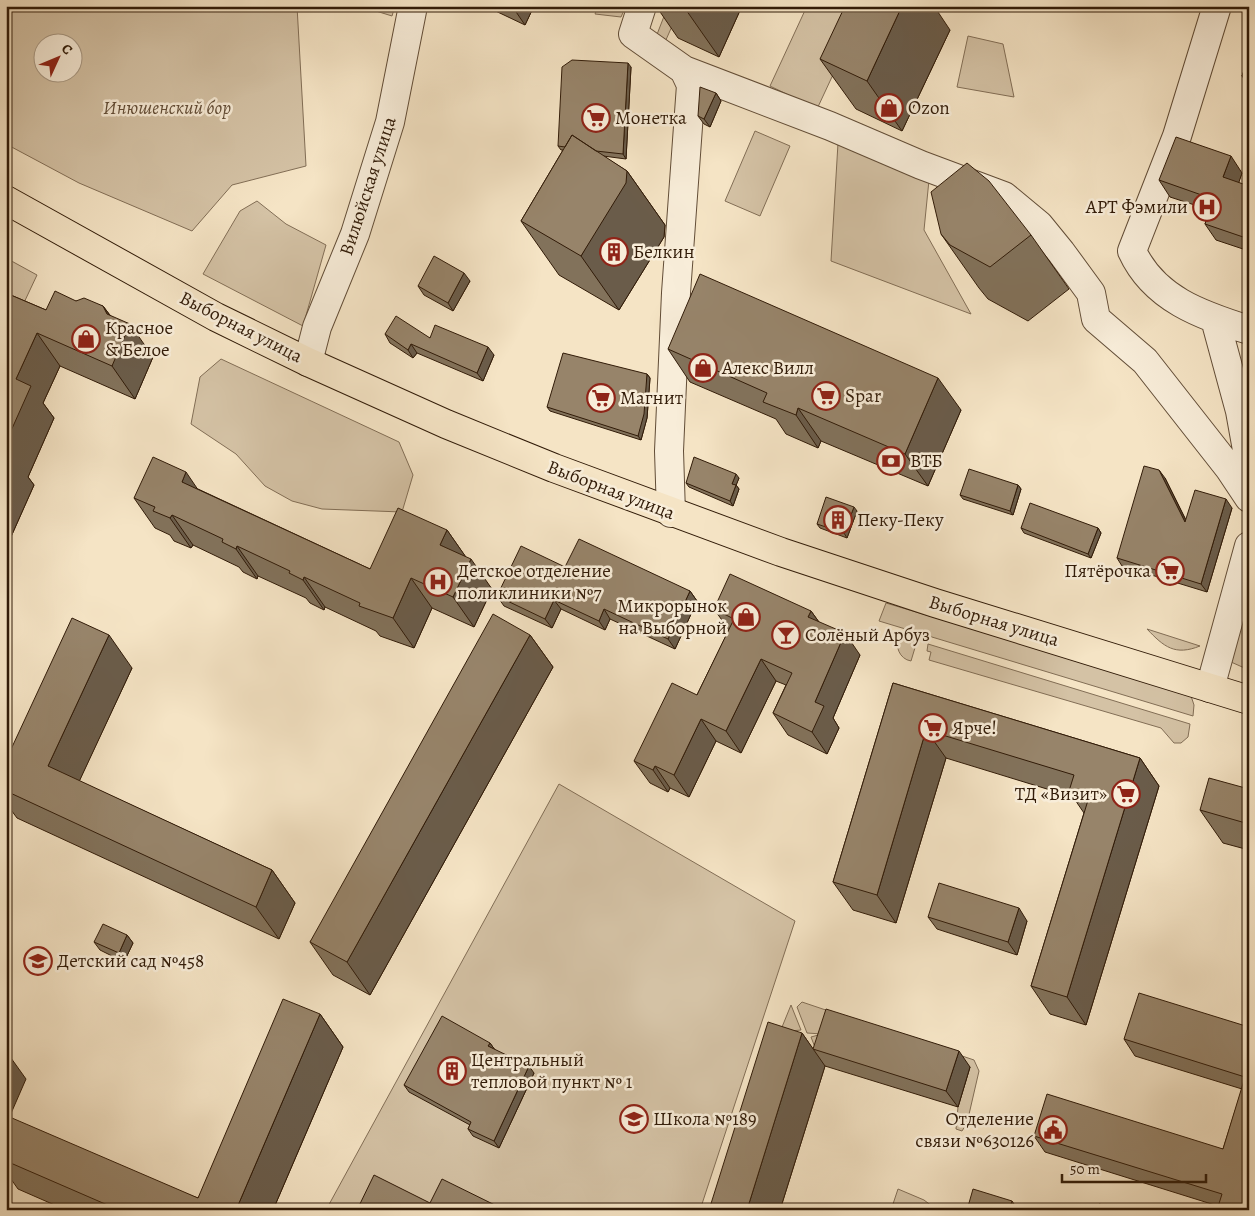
<svg xmlns="http://www.w3.org/2000/svg" width="1255" height="1216" font-family="Alegreya,serif">
	<style>
		.green { fill: #d4c2a5; stroke: #826e56; fill-rule: evenodd }
		.lines { fill: none; stroke-linecap: round; stroke-linejoin: round }
		.minor-casing { stroke: #624d37; stroke-width: 30 }
		.major-casing { stroke: #311b08; stroke-width: 30 }
		.minor { stroke: #f8edd9; stroke-width: 28 }
		.major { stroke: #f5e4c5; stroke-width: 28 }
		.wall { fill: #82725b; stroke: #311b08 }
		.shaded-wall { fill: #6a5c4a; stroke: #311b08 }
		.building { fill: #97846a; stroke: #311b08 }
		.labels { text-anchor: middle; dominant-baseline: central; stroke-width: 5; stroke-linejoin: round; paint-order: stroke }
		.park-label { font-size: 19px; font-style: italic; fill: #624d37; stroke: #f8edd9 }
		.poi-label { font-size: 19px; fill: #311b08; stroke: #f8edd9; text-anchor: start }
		.street-label { font-size: 19px; fill: #311b08; stroke: #f8edd9 }
	</style>
	<rect width="100%" height="100%" fill="#f5e4c5"/>
	<filter id="stains"><feTurbulence type="fractalNoise" baseFrequency=".004" numOctaves="4"/><feColorMatrix values="0 0 0 0 .2 0 0 0 0 .09 0 0 0 0 .02 0 0 0 .5 -.17"/></filter>
	<radialGradient id="worn" r=".72"><stop offset=".6" stop-color="#630" stop-opacity="0"/><stop offset="1" stop-color="#630" stop-opacity=".3"/></radialGradient>
	<path class="green" d="M6,6H297L306,166L232,185L192,231L79,183L6,144ZM42,42H72V72H42Z
		M360,6H395L392,16Z
		M598,6H626L621,17L595,14Z
		M668,6H681L665,42L656,37Z
		M807,6H865L817,109L770,86Z
		M968,36L1003,44L1014,97L957,87Z
		M755,131L790,146L760,216L725,201Z
		M838,143L929,180L924,230L971,314L831,261Z
		M257,201L286,224L326,245L303,326L203,274L240,211Z
		M6,258L37,275L6,341Z
		M221,359L399,442L413,475L402,512L322,509L292,501L265,486L236,454L191,424L200,377Z
		M1249,593V670L1231,662Z
		M886,603L1183,692L1191,696L1194,705L1193,716L879,621Z
		M1147,629L1200,646C1175,656 1164,647 1147,629Z
		M898,635L917,641L911,661C899,659 895,646 898,635Z
		M928,644L1190,724L1188,737L1181,743H1174L1161,728L929,660L931,652L927,651Z
		M559,784L795,921L700,1210H326Z
		M802,1002L974,1060L979,1071L967,1123L962,1131L956,1129L958,1107L970,1067L837,1026L825,1066L791,1055L743,1210H724L779,1037L802,1035L810,1051L816,1050L811,1037L822,1034L807,1033L797,1007Z
		M791,1005L801,1030L780,1032Z
		M898,1189L924,1200L937,1210H891Z"/>
	<g class="lines">
		<defs>
			<path id="minor" d="M642,6L633,34L684,70L691,85L676,293L669,451L671,513
				M1217,6L1177,136L1132,251C1154,299 1201,315 1249,330
				M684,70L830,126L921,165L1004,196L1039,225L1061,252L1091,293L1096,319L1145,361L1229,468L1249,498
				M1215,319L1240,411L1249,461
				M308,362L317,327L355,234L390,122L413,6
				M1210,688L1249,546"/>
			<path id="major" d="M6,200L216,317L308,362L446,424L554,468L781,552L935,603L1249,700"/>
		</defs>
		<use href="#minor" class="minor-casing"/>
		<use href="#major" class="major-casing"/>
		<use href="#minor" class="minor"/>
		<use href="#major" class="major"/>
	</g>
	<path class="wall" d="M485,6H534L525,25Z
		M656,6H742L719,57L678,38Z
		M950,30L902,131L856,109L820,59Z
		M1249,57V86L1242,76Z
		M631,67L626,159L603,156L627,171L665,225L664,237L619,310L559,275L521,221L563,150H561L558,146Z
		M716,93L721,101L710,127L704,124L698,116Z
		M1242,173L1238,183L1249,186V251L1216,240L1205,224L1210,210L1170,197L1159,180Z
		M941,234L1031,235L1069,289L1028,321L988,299L979,288Z
		M470,281L453,311L424,295L418,286Z
		M6,293L46,310L76,301L103,306L110,315L153,357L135,399L60,366L43,403L54,418L28,477L34,485L6,548Z
		M385,334L430,338L494,355L483,381L417,353L413,358L390,343Z
		M668,349L961,410L928,486L821,441L818,448L786,434L776,419L690,382Z
		M647,374L650,378L647,418L641,440L550,411L547,407Z
		M739,478L736,485L739,489L733,506L689,487L686,483Z
		M1165,478L1186,520L1232,508L1207,592L1122,566L1117,558Z
		M1018,485L1021,489L1013,515L963,499L960,495Z
		M198,489L370,569L447,530L465,556L492,589L474,627L432,608L414,648L380,636L376,631L325,607L324,610L310,603L306,598L258,576L257,579L243,572L239,567L193,545L191,548L174,541L170,535L155,528L134,498Z
		M857,511L847,538L820,528L817,524Z
		M1021,528H1098L1101,533L1091,558L1024,533Z
		M565,567L690,591L697,601L675,649L610,619L605,630L561,609L552,628L504,606L497,596Z
		M714,609L811,611L819,622L860,655L833,718L839,728L827,754L788,735L773,713L786,685L776,681L741,753L716,741L689,797L670,788L668,792L650,783L634,761L697,695L729,630Z
		M530,635L553,667L370,995L333,975L310,942Z
		M132,668L79,781L272,870L295,903L279,939L17,818L6,803V760Z
		M893,683L1140,758L1159,786L1086,1025L1050,1014L1031,986L1084,813L1073,797L946,758L896,923L853,910L833,882Z
		M1249,789V850L1223,843L1200,810Z
		M928,917L1027,921L1017,955L937,929Z
		M127,935L133,943L124,962L100,950L94,942Z
		M320,1014L343,1047L273,1210H66L18,1189L6,1172V1131L198,1198Z
		M1249,1027V1210L1218,1206L1045,1152L1034,1136L1223,1149L1242,1089L1135,1056L1124,1039Z
		M802,1033L813,1049L970,1067L958,1107L825,1066L780,1210Z
		M490,1043L495,1050L534,1073L499,1148L473,1136L468,1129L470,1125L409,1092L404,1085Z"/>
	<path class="shaded-wall" d="M512,6H534L525,25Z
		M684,6H742L719,57L684,7Z
		M902,6H934L950,30L902,131L867,81Z
		M628,63L631,67L626,159L623,154Z
		M716,93L721,101L710,127L704,119Z
		M1231,156L1242,173L1235,194L1223,177Z
		M627,171L665,225L664,237L619,310L581,256Z
		M464,273L470,281L453,311L448,303Z
		M103,306L125,336L130,324L153,357L135,399L112,366L107,314Z
		M37,333L60,366L43,403L54,418L28,477L34,485L6,548V442L16,379Z
		M411,344L417,353L413,358L408,350Z
		M488,347L494,355L483,381L477,373Z
		M647,374L650,378L647,418L641,440L638,436Z
		M938,378L961,410L928,486L905,454Z
		M798,408L821,441L818,448L796,415Z
		M1159,470L1165,478L1191,531L1185,522Z
		M186,472L207,503L182,482Z
		M736,474L739,478L735,488L732,484Z
		M736,485L739,489L733,506L730,501Z
		M1018,485L1021,489L1013,515L1010,511Z
		M1226,499L1232,508L1207,592L1201,584Z
		M854,507L857,511L847,538L844,533Z
		M172,515L193,545L191,548L170,518Z
		M1098,528L1101,533L1091,558L1088,554Z
		M447,530L468,560L440,545Z
		M237,546L258,576L257,579L236,549Z
		M471,559L492,589L474,627L453,597Z
		M304,577L325,607L324,610L303,580Z
		M411,578L432,608L414,648L393,618Z
		M690,591L697,601L675,649L668,639Z
		M554,600L561,609L552,628L545,619Z
		M604,609L610,619L605,630L599,621Z
		M811,611L826,632L808,617Z
		M845,633L860,655L833,718L839,728L827,754L812,732L815,702Z
		M109,635L132,668L71,799L48,766Z
		M530,635L553,667L370,995L347,962Z
		M761,659L776,681L741,753L726,731Z
		M701,719L716,741L689,797L674,775Z
		M926,730L946,758L896,923L877,895Z
		M1140,758L1159,786L1086,1025L1067,997Z
		M655,766L670,788L668,792L653,770Z
		M272,870L295,903L279,939L256,907Z
		M1019,908L1027,921L1017,955L1008,942Z
		M127,935L133,943L124,962L119,953Z
		M320,1014L343,1047L273,1210H236Z
		M802,1033L825,1066L780,1210H747Z
		M490,1043L495,1050L488,1046Z
		M6,1051L26,1079L9,1118L6,1114Z
		M959,1051L970,1067L958,1107L946,1091Z
		M529,1066L534,1073L499,1148L494,1141Z
		M1246,1200L1249,1203V1210H1243Z
		M1012,1201L1018,1210H1009Z"/>
	<path class="building" d="M845,6H902L867,81L820,59Z
		M1249,57V79L1242,76Z
		M572,60L628,63L623,154L596,151L572,135L565,147L558,146L562,67Z
		M700,87L716,93L704,119L698,116Z
		M572,135L627,171L626,183L581,256L521,221Z
		M1176,137L1231,156L1223,177L1249,186V239L1205,224L1213,199L1159,180Z
		M967,163L989,181L1031,235L990,267L950,245L941,234L931,192Z
		M434,256L464,273L448,303L418,286Z
		M700,274L938,378L905,454L798,408L796,415L763,402L767,393L668,349Z
		M55,291L76,301L84,298L103,306L107,314L130,324L112,366L37,333L16,379L31,386L6,442V293L46,310Z
		M396,316L430,338L435,325L488,347L477,373L411,344L408,350L385,334Z
		M563,353L647,374L644,414L638,436L547,407Z
		M6,451L11,452L6,463Z
		M153,457L186,472L182,482L370,569L398,508L447,530L440,545L471,559L453,597L411,578L393,618L359,606L360,603L304,577L303,580L289,573L290,571L237,546L236,549L222,542L223,539L172,515L170,518L153,511L155,507L134,498Z
		M694,457L736,474L732,484L736,485L730,501L686,483Z
		M1144,466L1159,470L1185,522L1195,490L1226,499L1201,584L1117,558Z
		M969,469L1018,485L1010,511L960,495Z
		M826,497L854,507L844,533L817,524Z
		M1030,503L1098,528L1088,554L1021,528Z
		M579,539L690,591L668,639L604,609L599,621L554,600L545,619L497,596L521,546L565,567Z
		M730,574L811,611L808,617L845,633L815,702L824,706L812,732L773,713L792,673L761,659L726,731L701,719L674,775L655,766L653,770L634,761L672,683L697,695L734,619L714,609Z
		M493,614L530,635L347,962L310,942Z
		M72,618L109,635L48,766L272,870L256,907L6,791V760Z
		M893,683L1140,758L1067,997L1031,986L1089,797L1069,791L1074,775L926,730L877,895L833,882Z
		M1209,778L1249,789V824L1200,810Z
		M939,883L1019,908L1008,942L928,917Z
		M103,924L127,935L119,953L94,942Z
		M1139,993L1249,1027V1201L1246,1200L1243,1210H1217L1222,1194L1034,1136L1047,1094L1223,1149L1245,1077L1124,1039Z
		M283,999L320,1014L236,1210H119L6,1161V1131L12,1118L198,1198Z
		M826,1009L959,1051L946,1091L813,1049Z
		M442,1016L490,1043L488,1046L529,1066L494,1141L468,1129L471,1122L404,1085Z
		M768,1022L802,1033L747,1210H709Z
		M374,1175L430,1203L442,1179L505,1210H357Z
		M973,1189L1012,1201L1009,1210H967Z
		M1099,1204L1122,1210H1097Z"/>
	<defs>
		<symbol id="shop-ring" viewBox="-11 -11 22 22"><circle r="9.5" fill="#f8edd9" stroke="#8f2418" stroke-width="1.5"/><path d="M-5-2.5h2.3a2.7 3.5 0 0 1 5.4 0H5L5.5 6h-11ZM-1.5-2.5h3a1.5 2.3 0 0 0-3 0Z" fill="#8f2418"/></symbol>
		<symbol id="supermarket-ring" viewBox="-11 -11 22 22"><circle r="9.5" fill="#f8edd9" stroke="#8f2418" stroke-width="1.5"/><path d="M-6-5.5h2.5l.6 2H6L4.5 2H-2.5L-4.4-4H-6ZM-1.5 3.2a1.3 1.3 0 1 0 .1 0ZM3 3.2a1.3 1.3 0 1 0 .1 0Z" fill="#8f2418"/></symbol>
		<symbol id="hospital-ring" viewBox="-11 -11 22 22"><circle r="9.5" fill="#f8edd9" stroke="#8f2418" stroke-width="1.5"/><path d="M-5-5h3v3.5h4V-5h3V5h-3V1.5h-4V5h-3Z" fill="#8f2418"/></symbol>
		<symbol id="building-ring" viewBox="-11 -11 22 22"><circle r="9.5" fill="#f8edd9" stroke="#8f2418" stroke-width="1.5"/><path d="M-4-6H4V6H1V3H-1V6H-4ZM-2.5-4.3h1.7v1.8h-1.7ZM.8-4.3h1.7v1.8H.8ZM-2.5-1h1.7V.8h-1.7ZM.8-1h1.7V.8H.8Z" fill="#8f2418"/></symbol>
		<symbol id="bank-ring" viewBox="-11 -11 22 22"><circle r="9.5" fill="#f8edd9" stroke="#8f2418" stroke-width="1.5"/><path d="M-6-4H6V4H-6ZM0-2.3a2.3 2.3 0 1 0 0 4.6a2.3 2.3 0 1 0 0-4.6Z" fill="#8f2418"/></symbol>
		<symbol id="bar-ring" viewBox="-11 -11 22 22"><circle r="9.5" fill="#f8edd9" stroke="#8f2418" stroke-width="1.5"/><path d="M-6-5H6L.8 .8V4.5H3.5V6h-7V4.5H-.8V.8Z" fill="#8f2418"/></symbol>
		<symbol id="school-ring" viewBox="-11 -11 22 22"><circle r="9.5" fill="#f8edd9" stroke="#8f2418" stroke-width="1.5"/><path d="M0-5L7-2L0 1L-7-2ZM-4 1L0 2.5L4 1V4Q0 6-4 4Z" fill="#8f2418"/></symbol>
		<symbol id="civic-ring" viewBox="-11 -11 22 22"><circle r="9.5" fill="#f8edd9" stroke="#8f2418" stroke-width="1.5"/><path d="M-.6-6.5H3V-4.5H.6V-3L4-1V1h2V6H-6V1h2V-1L-.6-3ZM-1.2 2.5V6h2.4V2.5Z" fill="#8f2418"/></symbol>
	</defs>
	<g fill-rule="evenodd">
		<use href="#shop-ring" x="873" y="92" width="32" height="32"/>
		<use href="#supermarket-ring" x="580" y="102" width="32" height="32"/>
		<use href="#hospital-ring" x="1191" y="191" width="32" height="32"/>
		<use href="#building-ring" x="598" y="236" width="32" height="32"/>
		<use href="#shop-ring" x="70" y="323" width="32" height="32"/>
		<use href="#shop-ring" x="687" y="352" width="32" height="32"/>
		<use href="#supermarket-ring" x="810" y="380" width="32" height="32"/>
		<use href="#supermarket-ring" x="585" y="382" width="32" height="32"/>
		<use href="#bank-ring" x="875" y="445" width="32" height="32"/>
		<use href="#building-ring" x="822" y="504" width="32" height="32"/>
		<use href="#supermarket-ring" x="1154" y="555" width="32" height="32"/>
		<use href="#hospital-ring" x="422" y="566" width="32" height="32"/>
		<use href="#shop-ring" x="730" y="601" width="32" height="32"/>
		<use href="#bar-ring" x="770" y="619" width="32" height="32"/>
		<use href="#supermarket-ring" x="917" y="712" width="32" height="32"/>
		<use href="#supermarket-ring" x="1110" y="778" width="32" height="32"/>
		<use href="#school-ring" x="22" y="945" width="32" height="32"/>
		<use href="#building-ring" x="436" y="1055" width="32" height="32"/>
		<use href="#school-ring" x="618" y="1103" width="32" height="32"/>
		<use href="#civic-ring" x="1037" y="1114" width="32" height="32"/>
	</g>
	<g class="labels">
		<g class="park-label">
			<text x="167" y="108">Инюшенский бор</text>
		</g>
		<g class="poi-label">
			<text x="908" y="108">Ozon</text>
			<text x="615" y="118">Монетка</text>
			<text x="1188" y="207" text-anchor="end">АРТ Фэмили</text>
			<text x="633" y="252">Белкин</text>
			<text x="105" y="328">Красное<tspan x="105" dy="22">&amp; Белое</tspan></text>
			<text x="722" y="368">Алекс Вилл</text>
			<text x="845" y="396">Spar</text>
			<text x="620" y="398">Магнит</text>
			<text x="910" y="461">ВТБ</text>
			<text x="857" y="520">Пеку-Пеку</text>
			<text x="457" y="571">Детское отделение<tspan x="457" dy="22">поликлиники №7</tspan></text>
			<text x="1151" y="571" text-anchor="end">Пятёрочка</text>
			<text x="727" y="606" text-anchor="end">Микрорынок<tspan x="727" dy="22">на Выборной</tspan></text>
			<text x="805" y="635">Солёный Арбуз</text>
			<text x="952" y="728">Ярче!</text>
			<text x="1107" y="794" text-anchor="end">ТД «Визит»</text>
			<text x="57" y="961">Детский сад №458</text>
			<text x="471" y="1060">Центральный<tspan x="471" dy="22">тепловой пункт № 1</tspan></text>
			<text x="653" y="1119">Школа №189</text>
			<text x="1034" y="1119" text-anchor="end">Отделение<tspan x="1034" dy="22">связи №630126</tspan></text>
		</g>
		<g class="street-label">
			<text transform="translate(368 186) rotate(-72)">Вилюйская улица</text>
			<text transform="translate(241 327) rotate(27)">Выборная улица</text>
			<text transform="translate(611 490) rotate(21)">Выборная улица</text>
			<text transform="translate(994 621) rotate(17)">Выборная улица</text>
		</g>
	</g>
	<rect width="1255" height="1216" fill="none" stroke="#f5e4c5" stroke-width="25"/>
	<rect x="8" y="8" width="1240" height="1201" fill="none" stroke="#311b08" stroke-width="2.5"/>
	<rect x="12" y="12" width="1230" height="1191" fill="none" stroke="#311b08"/>
	<g transform="translate(58 58) rotate(46)"><circle r="24" fill="#f8edd9" stroke="#a89985"/>
	<path d="M0-4L9 19L0 12L-9 19Z" fill="#8f2418"/>
	<text y="-8" font-size="14" font-weight="bold" text-anchor="middle" fill="#311b08">С</text>
	</g>
	<path d="M1062 1174v8h144v-8" fill="none" stroke="#311b08" stroke-width="2.5"/>
	<text x="1070" y="1174" font-size="15" fill="#311b08" stroke="#f8edd9" stroke-width="4" paint-order="stroke">50 m</text>
	<rect width="100%" height="100%" filter="url(#stains)"/>
	<rect width="100%" height="100%" fill="url(#worn)"/>
</svg>
